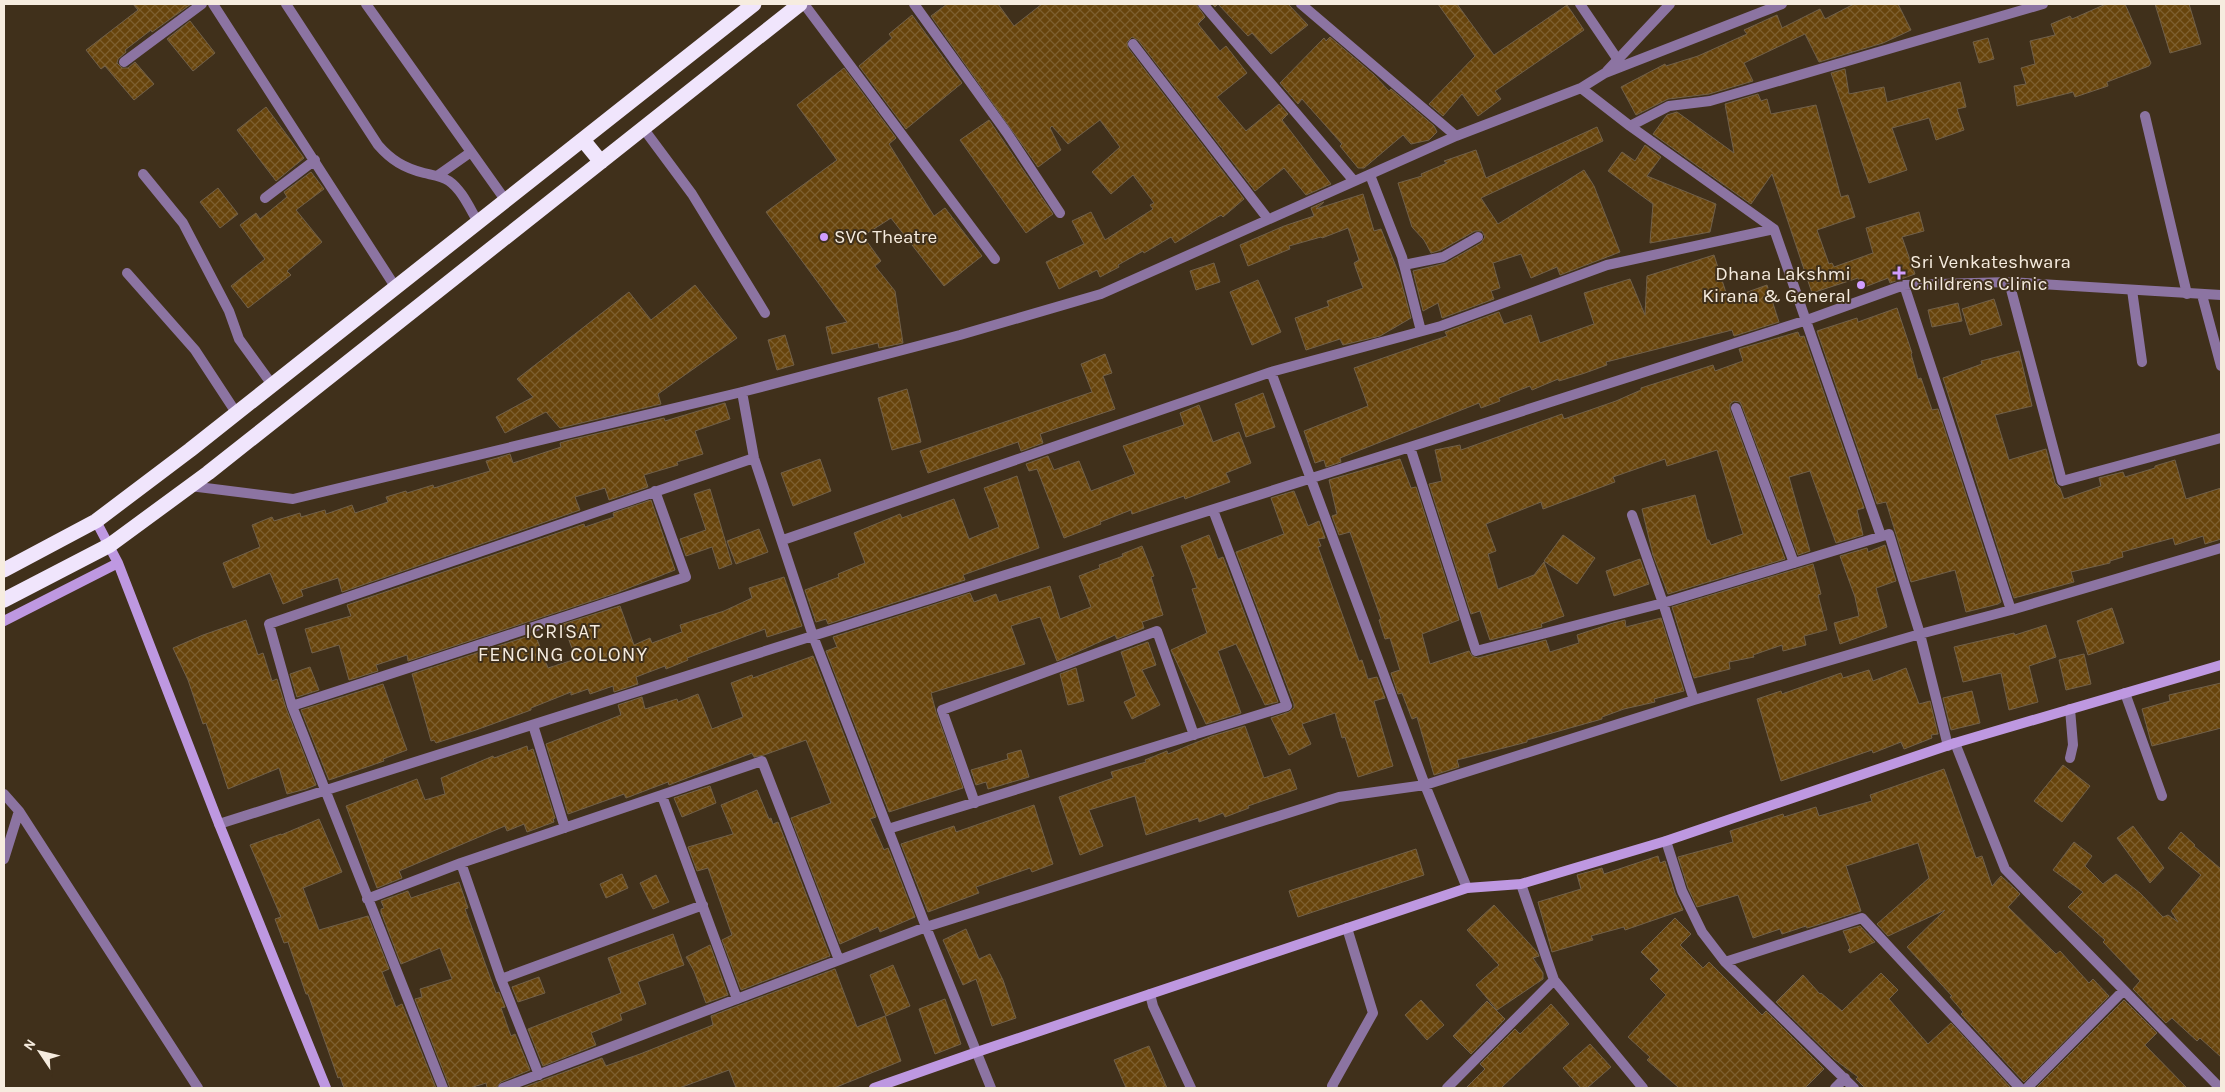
<svg xmlns="http://www.w3.org/2000/svg" width="2225" height="1092" font-family="Karla,sans-serif">
	<style>
		.building { fill: url(#building-cross-hatch); stroke: #716049 }
		.lines { fill: none; stroke-linecap: round; stroke-linejoin: round }
		.lane { stroke: #8c74a2; stroke-width: 10 }
		.street { stroke: #8c74a2; stroke-width: 10 }
		.secondary { stroke: #be98e1; stroke-width: 10 }
		.highway { stroke: #f0e5fc; stroke-width: 15 }
		.poi-dot { fill: #d19dfe; stroke: #40301b; stroke-width: 2 }
		.labels { text-anchor: middle; dominant-baseline: central; stroke-width: 4; stroke-linejoin: round; paint-order: stroke }
		.poi-label { font-size: 19px; fill: #f6ecdf; stroke: #40301b; text-anchor: start }
		.neighbourhood-label { font-size: 20px; letter-spacing: 1px; fill: #f6ecdf; stroke: #40301b }
	</style>
	<defs>
		<pattern id="building-cross-hatch" width="8" height="8" patternUnits="userSpaceOnUse" patternTransform="scale(1.25)"><rect width="8" height="8" fill="#67440c"/><path d="M0 0l8 8M0 8l8-8" fill="none" stroke="#7d5f2f"/></pattern>
	</defs>
	<rect width="100%" height="100%" fill="#40301b"/>
	<path class="building" d="M133,4H191L152,32L151,30L125,50L126,52L118,59L117,63L122,68H128L135,62L154,84L134,100L105,66L101,69L86,50L138,10Z
		M947,4H998L1014,26L1042,4H1196L1205,17L1198,24L1220,51L1226,46L1247,73L1217,97L1246,131L1279,104L1288,114L1282,120L1331,184L1306,195L1284,168L1255,191L1138,40L1132,37L1127,42L1128,48L1244,199L1223,217L1221,215L1175,243L1171,237L1144,253L1143,251L1118,265L1119,267L1100,277L1097,270L1059,289L1046,262L1084,244L1072,221L1091,212L1105,240L1153,209L1150,205L1154,203L1133,175L1111,194L1092,172L1120,147L1100,120L1068,144L1052,126L1050,128L1061,150L1038,167L931,16Z
		M1212,4H1288L1308,25L1271,54L1252,33L1248,36L1218,4L1215,7Z
		M1438,4H1457L1494,55L1567,5L1584,30L1495,91L1501,99L1478,116L1462,94L1443,116L1429,104L1475,56Z
		M1854,4H1898L1911,30L1883,43L1819,62L1805,34L1744,63L1753,81L1709,94L1668,99L1636,115L1621,87L1665,64L1666,66L1698,56L1747,34L1744,30L1777,15L1782,28L1820,9L1825,19Z
		M2106,4H2125L2151,63L2149,66L2107,82L2108,86L2075,97L2073,92L2017,106L2014,86L2026,84L2021,68L2035,64L2030,41L2055,35L2051,24L2070,16L2072,19Z
		M2155,4H2189L2201,44L2170,53Z
		M912,15L962,83L906,129L859,66L892,38L889,34Z
		M190,21L215,53L193,71L167,39Z
		M1330,37L1374,75L1389,91L1391,89L1434,126L1437,132L1429,140L1411,144L1403,135L1364,168H1358L1340,146L1342,144L1302,99L1298,104L1280,83L1324,38L1326,41Z
		M1988,38L1994,59L1979,63L1973,42Z
		M844,68L896,138L889,144L934,216L945,208L982,256L944,286L891,218L863,236L881,261L875,266L895,291L903,343L879,348L878,343L832,354L826,327L847,322L766,212L837,160L797,105Z
		M1845,69L1849,94L1884,87L1887,102L1960,82L1966,107L1957,109L1964,130L1936,140L1929,118L1892,128L1907,170L1869,183L1831,73Z
		M1758,94L1761,101L1767,99L1771,114L1816,105L1841,197L1848,195L1855,217L1817,230L1829,264L1832,263L1834,267L1873,253L1866,228L1919,212L1924,231L1902,237L1915,274L1890,283L1888,278L1862,288L1858,278L1812,293L1772,174L1751,204L1653,134L1667,115L1677,112L1734,153L1725,104Z
		M266,107L304,158L276,181L237,130Z
		M989,120L1053,214L1026,233L960,140Z
		M1597,127L1603,141L1481,198L1498,224L1584,170L1594,186L1620,252L1560,275L1557,267L1531,278L1521,254L1493,263L1500,288L1491,291L1494,299L1442,318L1438,303L1423,311L1413,271L1446,263L1481,243L1485,237L1482,231H1475L1441,250L1431,253L1424,240L1412,227L1398,183L1422,176L1421,174L1447,163L1444,161L1476,150L1486,178Z
		M1645,145L1661,157L1647,176L1716,204L1710,232L1650,243L1653,204L1608,171L1622,152L1635,161Z
		M311,172L324,189L296,210L322,242L287,271L291,275L248,308L231,286L265,259L240,225L256,213L260,219L287,197L284,192Z
		M218,188L238,214L220,228L200,202Z
		M1363,194L1374,231L1381,229L1399,274L1411,318L1380,336L1343,345L1340,339L1306,350L1295,318L1329,306L1327,301L1363,288L1354,263L1359,260L1348,228L1322,238L1321,237L1289,246L1290,249L1248,266L1240,245L1284,226L1314,216L1311,208L1324,202L1316,209Z
		M1714,255L1728,299L1767,285L1779,322L1734,336L1732,330L1606,362L1607,365L1585,373L1559,381L1558,379L1532,390L1530,386L1499,398L1500,401L1481,408L1479,403L1340,458L1341,462L1326,467L1324,460L1315,463L1304,431L1368,406L1354,368L1447,336L1445,332L1499,312L1504,324L1531,315L1540,343L1594,324L1584,293L1630,279L1645,315L1647,276Z
		M1214,263L1220,282L1196,290L1190,271Z
		M1258,280L1281,332L1252,345L1230,292Z
		M695,285L737,338L658,394L661,404L560,428L546,412L505,433L496,417L533,397L517,379L629,292L651,320Z
		M1994,299L2002,325L1970,335L1962,309Z
		M1958,303L1962,321L1932,327L1928,310Z
		M1897,308L1912,353L1911,354L1918,379L1921,378L1932,410L1938,409L2001,602L1998,604L1966,612L1955,570L1911,582L1886,502L1877,504L1817,331L1857,318L1858,322Z
		M1798,332L1800,337L1804,336L1864,508L1857,510L1863,535L1836,543L1810,471L1789,477L1810,551L1798,555L1742,406L1740,402L1734,401L1730,404V410L1785,559L1668,594L1653,555L1642,509L1695,495L1707,540H1709L1711,545L1743,534L1717,450L1667,466L1665,459L1613,477L1615,482L1543,509L1541,502L1486,524L1496,551L1488,554L1498,589L1534,575L1544,562L1564,616L1541,624L1542,627L1490,640L1480,611L1471,614L1429,484L1442,481L1435,450L1460,445L1461,450L1562,414L1564,419L1616,401L1641,390V388L1713,365L1715,371L1743,361L1739,349Z
		M785,335L794,365L777,370L768,340Z
		M2019,351L2032,406L1995,415L2009,460L2046,449L2055,483L2060,488L2064,499L2101,486L2099,478L2123,472L2125,477L2155,468V466L2175,460L2186,499L2221,488V539L2205,544L2203,536L2175,545L2173,538L2122,552L2123,557L2110,561V563L2071,572L2074,582L2014,598L1943,378L1982,364L1981,361Z
		M1105,354L1112,373L1103,376L1115,409L1040,434L1043,443L1021,451L1018,442L928,473L920,451L1092,392L1081,364Z
		M907,389L921,442L892,450L878,398Z
		M1263,393L1275,427L1246,437L1235,404Z
		M725,403L730,419L695,431L703,454L677,462L678,465L644,475L648,487L609,500L605,488L575,497L580,510L342,592L338,578L301,590L303,596L283,604L270,573L233,588L223,563L260,547L252,525L272,517L274,521L300,513L301,517L325,510L326,514L352,505L355,513L388,502L386,497L406,491L407,493L433,485L434,488L490,471L486,461L497,458L510,454L513,463L561,447L560,443L570,440L664,418L665,421Z
		M1199,405L1213,442L1239,432L1251,463L1226,473L1230,482L1185,499L1184,496L1132,514L1131,510L1100,522L1101,524L1064,538L1037,469L1029,471L1026,464L1048,456L1054,470L1079,461L1091,491L1135,474L1123,446L1184,425L1180,413Z
		M820,459L831,491L793,506L781,473Z
		M1400,459L1411,488L1416,487L1459,620L1422,634L1430,664L1469,651L1472,656L1478,658L1546,640L1550,652L1579,643L1577,635L1613,623L1625,620L1626,627L1661,618L1684,691L1654,699L1655,702L1624,709L1602,717V719L1527,740V742L1457,760L1459,767L1434,775L1417,717L1412,719L1402,693L1398,694L1391,673L1400,670L1390,638L1385,639L1379,620L1381,619L1350,532L1339,535L1332,516L1337,514L1329,480Z
		M1017,476L1039,548L963,575L965,580L828,624L826,619L816,622L805,590L839,577L838,574L865,563L854,533L900,514L902,518L954,499L969,539L999,527L984,488Z
		M710,489L732,564L719,569L712,547L686,556L680,539L706,530L694,494Z
		M1294,491L1308,526L1319,521L1325,538L1318,539L1321,546L1318,547L1359,661L1362,660L1368,679L1377,677L1385,698L1374,701L1393,766L1358,777L1345,737L1342,738L1335,713L1302,724L1311,744L1289,755L1271,718L1289,712L1294,708V704L1236,552L1284,534L1271,498Z
		M651,500L675,570L616,593L408,661L407,655L376,665L378,671L349,680L339,645L312,653L305,629L351,616L347,605L584,524L585,527L614,517L613,513Z
		M759,529L768,552L736,564L727,541Z
		M1209,535L1218,559L1223,557L1278,702L1265,705L1236,644L1218,651L1241,713L1206,724L1171,650L1207,633L1192,589L1197,588L1181,546Z
		M1563,535L1595,558L1577,584L1544,561Z
		M1885,545L1896,581L1876,588L1887,627L1840,644L1834,623L1859,616L1855,597L1840,556L1867,548L1868,552Z
		M1142,546L1154,576L1151,577L1163,615L1142,622L1144,628L1117,639L1115,635L1057,661L1040,617L1011,626L1025,664L931,693L936,712L963,788L889,812L826,651L837,647L833,637L970,593L974,602L996,594L999,602L1050,586L1060,619L1091,607L1079,576L1100,568L1099,565L1123,556L1122,554Z
		M1640,559L1649,584L1614,596L1606,571Z
		M1813,564L1821,594L1818,595L1827,630L1804,636L1806,645L1783,651L1782,645L1753,655L1754,657L1729,662L1730,669L1694,678L1672,607Z
		M784,577L802,626L767,637L765,629L687,658L688,660L666,669L665,666L636,677L638,684L614,692L613,686L590,694L588,689L571,695V692L531,708V710L476,730L436,743L434,740L431,741L412,674L535,634L548,668L576,659L563,624L620,606L634,645L650,638L652,643L682,632L680,625L724,611L752,598L749,588Z
		M2112,608L2124,643L2088,655L2077,621Z
		M246,620L258,655L263,653L272,681L277,679L286,708L316,785L306,789L287,794L279,768L228,789L206,723L203,724L188,680L173,648L203,635Z
		M2046,625L2056,657L2029,666L2038,702L2009,710L2001,673L1963,682L1954,647L2014,633L2015,635Z
		M1148,642L1156,665L1142,670L1160,705L1132,719L1124,702L1136,696L1121,652Z
		M2084,654L2091,684L2066,690L2059,660Z
		M813,656L876,817L870,819L884,850L888,848L915,917L880,932L878,927L840,944L791,818L831,803L806,740L764,755L754,757L752,753L669,785L668,782L626,798L624,794L568,814L546,744L621,715L618,705L642,697L645,709L677,699L678,702L698,694L712,729L743,717L731,683L752,675L753,678Z
		M310,667L319,690L297,697L290,674Z
		M1076,668L1084,701L1068,705L1060,674Z
		M1906,668L1919,704L1930,701L1938,734L1931,735L1932,738L1904,749L1901,742L1873,753L1872,750L1781,781L1757,699L1781,691L1782,694L1841,673L1843,678L1869,670L1873,681Z
		M2221,683V728L2152,746L2142,709L2170,701L2169,695Z
		M383,684L407,750L383,759L384,761L329,780L301,710Z
		M1972,691L1980,723L1951,730L1943,698Z
		M1245,726L1264,778L1290,769L1297,789L1248,806L1249,808L1225,817L1223,813L1199,822L1198,818L1146,835L1135,796L1089,810L1103,846L1080,855L1059,797L1113,778L1111,772L1146,762L1145,760L1167,751L1168,754L1212,736Z
		M527,746L528,751L533,749L555,818L553,819L554,822L527,832L524,824L507,831L505,826L399,871L402,878L377,888L346,806L417,779L425,800L445,794L441,778L493,756L494,758Z
		M1021,750L1029,777L988,789L986,782L976,785L971,770L1008,759L1007,754Z
		M2063,765L2090,786L2062,822L2034,801Z
		M1944,769L1976,858L1982,856L1992,886L2001,876L2015,889L2020,894L2008,907L2056,954L2060,951L2089,983L2093,979L2109,996L2024,1082L1961,1014L1963,1012L1950,997L1952,996L1907,947L1945,910L1888,936L1877,924L1929,878L1918,843L1846,866L1861,911L1814,926L1807,928L1806,926L1782,934L1780,929L1753,938L1738,895L1697,907L1688,888L1678,857L1733,842L1730,831L1783,814L1784,817L1816,807L1819,816L1872,801L1870,795Z
		M710,786L716,803L682,817L674,798Z
		M757,790L769,819L771,818L773,824L778,822L830,956L741,990L722,940L732,935L708,868L697,871L688,847L733,834L721,805Z
		M1034,805L1053,864L1032,872L1030,868L976,887L979,893L928,912L901,844L954,826L956,832Z
		M319,819L342,872L303,888L319,930L368,916L389,969L382,972L396,1007L402,1004L436,1088H344L340,1077L338,1078L308,994H306L288,942L284,943L275,919L281,917L250,845L281,834V835Z
		M2133,826L2164,868L2150,883L2117,838Z
		M2181,832L2195,845L2194,846L2221,869V1057L2200,1038L2197,1041L2172,1018L2166,1023L2133,989L2140,981L2103,942L2105,940L2068,907L2083,892L2053,870L2074,842L2092,856L2085,866L2103,884L2116,874L2140,893L2163,917L2168,915L2178,922L2171,911L2201,875L2168,848Z
		M1416,849L1424,875L1298,917L1289,891Z
		M1658,856L1660,863L1665,861L1675,893L1683,910L1625,930L1624,927L1591,936L1593,940L1552,952L1538,902L1581,889L1577,875L1602,868L1604,874Z
		M622,874L628,888L606,898L600,884Z
		M656,875L669,902L653,909L640,883Z
		M459,882L468,908L465,909L496,993L499,992L505,1007L501,1008L511,1036L515,1034L530,1070L501,1082L496,1088H487L486,1083L470,1088H450L415,999L422,997L420,989L452,979L440,948L401,964L381,912V909L384,908L381,901L408,891L411,898Z
		M1494,905L1537,952L1539,956L1533,958L1543,973V979L1497,1010L1476,985L1499,965L1467,930Z
		M1675,918L1691,934L1680,945L1703,968L1709,962L1762,1015L1766,1011L1824,1069L1805,1088H1679L1647,1060L1650,1057L1628,1037L1666,995L1650,979L1659,970L1641,952Z
		M1860,926L1875,942L1850,953L1848,950L1850,948L1843,931Z
		M966,929L979,959L990,954L1003,980L1016,1018L992,1026L976,979L963,985L943,940Z
		M673,934L684,965L638,982L646,1004L620,1014L622,1020L591,1033L596,1045L543,1066L528,1029L621,993L608,958Z
		M710,945L728,995L706,1003L694,971L686,957Z
		M893,965L910,1006L886,1016L870,975Z
		M835,969L857,1027L885,1016L901,1061L834,1088H736L729,1070L679,1088H522L602,1058L606,1066L640,1054L713,1025L711,1016Z
		M1881,973L1898,990L1889,999L1928,1044L1951,1023L2011,1088H1865L1856,1079L1858,1077L1834,1059L1776,1002L1803,975L1820,994L1821,993L1842,1011Z
		M539,977L545,993L518,1002L512,987Z
		M945,999L961,1044L935,1054L919,1009Z
		M1421,1000L1444,1025L1427,1040L1405,1015Z
		M2124,1000L2157,1033L2145,1045L2187,1088H2036Z
		M1487,1001L1505,1019L1471,1054L1453,1036Z
		M1551,1004L1569,1024L1501,1088H1466L1485,1069L1480,1064L1515,1029L1520,1034Z
		M1590,1044L1611,1067L1587,1088H1581L1563,1068Z
		M1149,1046L1167,1088H1126L1114,1060Z"/>
	<g class="lines">
		<path class="lane" d="M286,4L378,145C391,160 404,168 424,173C432,175 442,176 449,181C462,190 470,209 478,222
			M366,4L506,201
			M804,4L995,259
			M1580,4L1618,60
			M2145,116L2187,294
			M643,128L692,194L765,313
			M143,174L183,223L229,311L239,339L273,386
			M437,176L471,152
			M127,273L195,350L237,414
			M2132,290L2142,362
			M2070,709L2073,745L2070,758
			M1150,994L1153,1006L1191,1088"/>
		<path class="street" d="M213,4L396,288
			M914,4L1007,133L1060,213
			M1203,4L1354,181
			M1301,4L1456,136
			M1133,44L1268,219
			M124,62L202,4
			M1607,71L1670,4
			M1581,88L1630,126L1774,229L1881,536
			M1630,126L1669,106L1710,101L2043,4
			M1370,175L1402,257L1421,331
			M265,198L315,160
			M1404,265L1443,257L1478,237
			M2009,282L2062,481L2221,438
			M1904,285L2011,610
			M2202,295L2221,366
			M1271,372L1425,785L1467,888
			M742,392L754,458L813,636L926,927L991,1088
			M1736,408L1794,563
			M1410,447L1476,651L1663,603L1889,534L1920,634L1948,746
			M190,486L293,499L742,392L960,335L1101,294L1456,136L1581,88L1605,73L1782,4
			M1632,515L1663,603L1694,700
			M783,540L1271,372L1441,326L1607,265L1774,229
			M2125,693L2162,796
			M292,706L686,577L655,491
			M533,725L565,828
			M1955,743L2005,869L2220,1088
			M4,794L19,811L198,1088
			M662,796L737,999
			M975,803L942,710L1157,631L1194,735
			M219,824L1410,447L1807,320L1904,285L2009,282L2221,295
			M888,829L1287,706L1213,510
			M1666,841L1682,891L1702,932L1725,962L1854,1088
			M4,859L19,811
			M461,863L501,979L539,1075
			M1521,884L1554,980L1643,1088
			M367,899L461,863L762,761L839,960
			M1725,962L1862,918L2020,1088
			M501,979L703,905
			M443,1088L292,706L269,624L754,458
			M503,1088L926,927L1339,797L1425,785L1694,700L1920,634L2011,610L2221,548
			M1333,1088L1332,1086L1373,1013L1347,928
			M1447,1088L1554,980
			M1835,1088L1845,1078
			M2027,1088L2123,991"/>
		<path class="secondary" d="M96,521L118,563L219,824L326,1088
			M4,621L118,563
			M874,1088L977,1052L1467,888L1521,884L1666,841L1955,743L2221,665"/>
		<path class="highway" d="M583,140L601,162
			M4,570L96,521L190,450L754,4
			M4,600L110,545L208,473L800,4"/>
	</g>
	<g class="poi-dot">
		<circle cx="824" cy="237" r="5"/>
		<path d="M1896.5 265.5h5v5h5v5h-5v5h-5v-5h-5v-5h5z"/>
		<circle cx="1861" cy="285" r="5"/>
	</g>
	<g class="labels">
		<g class="poi-label">
			<text x="834" y="237">SVC Theatre</text>
			<text x="1910" y="262">Sri Venkateshwara<tspan x="1910" dy="22">Childrens Clinic</tspan></text>
			<text x="1851" y="274" text-anchor="end">Dhana Lakshmi<tspan x="1851" dy="22">Kirana &amp; General</tspan></text>
		</g>
		<g class="neighbourhood-label">
			<text x="563" y="631">ICRISAT<tspan x="563" dy="23">FENCING COLONY</tspan></text>
		</g>
	</g>
	<rect width="2225" height="1092" fill="none" stroke="#f6ecdf" stroke-width="10"/>
	<g transform="translate(40 1052) rotate(305)" stroke="#40301b" stroke-width="4" paint-order="stroke">
	<path d="M0-4L9 19L0 12L-9 19Z" fill="#f6ecdf"/>
	<text y="-8" font-size="14" font-weight="bold" text-anchor="middle" fill="#f6ecdf">N</text>
	</g>
</svg>
